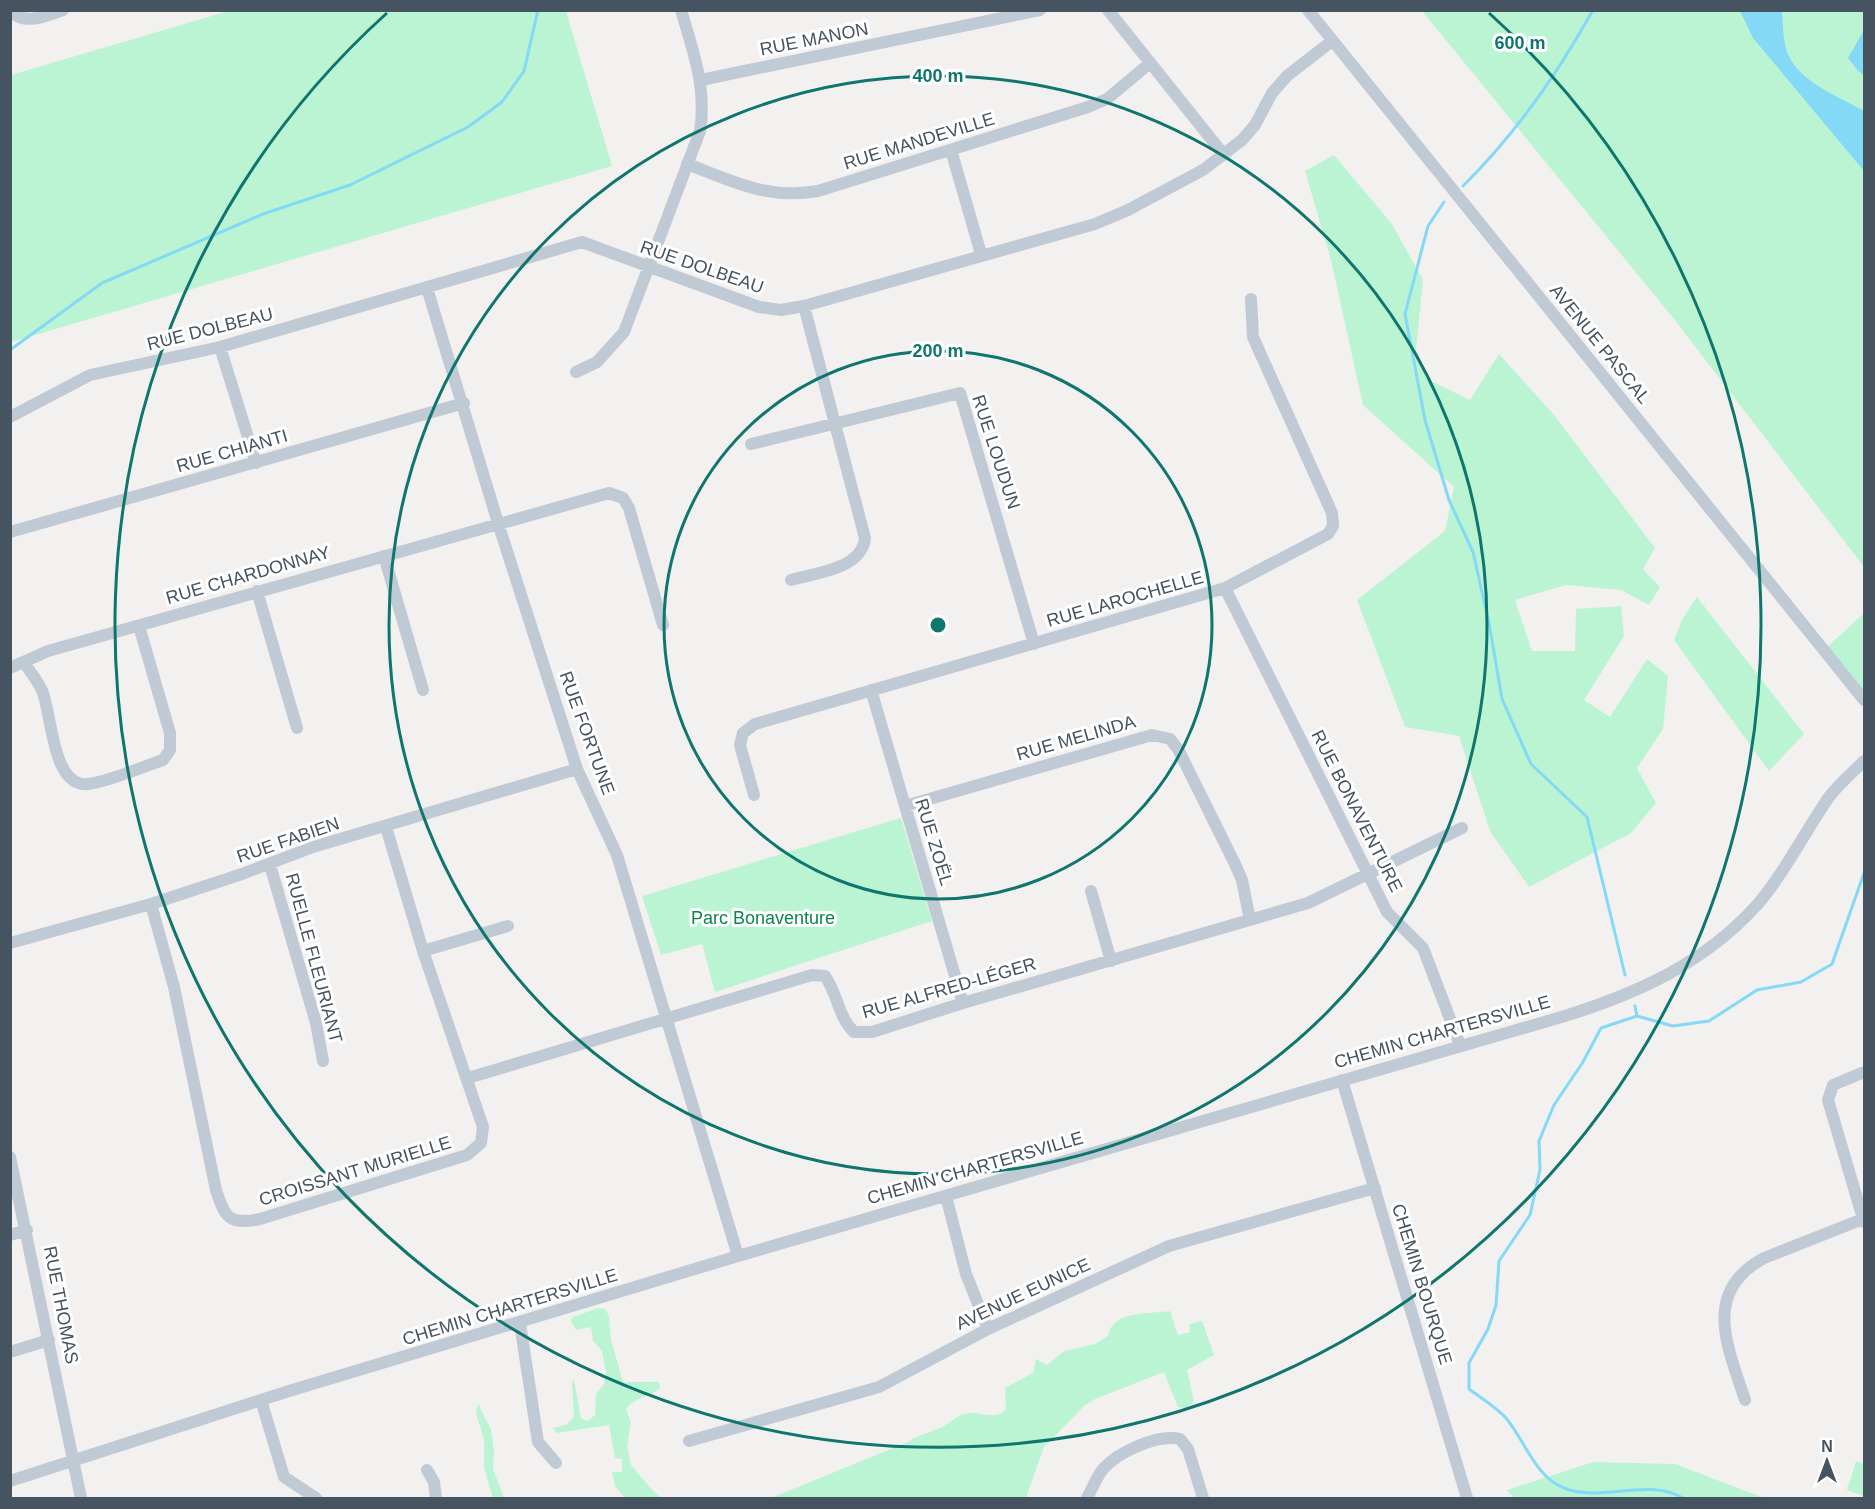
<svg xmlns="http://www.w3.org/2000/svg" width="1875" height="1509" font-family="Arial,sans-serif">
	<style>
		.green { fill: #bbf4d3 }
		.water { fill: #83d9f6 }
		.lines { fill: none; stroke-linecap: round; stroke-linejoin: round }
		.stream { stroke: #83d9f6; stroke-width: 3 }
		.minor { stroke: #c0cad4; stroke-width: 12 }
		.ring { fill: none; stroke: #0f766e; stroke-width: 3 }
		.labels { text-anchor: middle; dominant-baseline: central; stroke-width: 6; stroke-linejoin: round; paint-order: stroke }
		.street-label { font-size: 18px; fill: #465360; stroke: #fff }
		.park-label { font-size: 18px; fill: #0d854e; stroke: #fff }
		.centre { fill: #0f766e; stroke: #fff; stroke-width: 3 }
		.ring-label { font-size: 18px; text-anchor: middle; font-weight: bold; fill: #0f766e; stroke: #fff; stroke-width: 6; stroke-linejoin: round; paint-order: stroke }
	</style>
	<rect width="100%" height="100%" fill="#f3f0f0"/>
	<path class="green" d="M232,10L566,11L612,166L11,342V75Z
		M1422,11H1864V567L1674,319Z
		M1334,155L1392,224L1423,280L1416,350L1427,379L1470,400L1499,354L1554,415L1655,548L1643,569L1660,587L1649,605L1621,590L1566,585L1515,600L1532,651H1575L1576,609L1621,606L1624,636L1584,700L1610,717L1647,659L1668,676L1663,729L1637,768L1656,803L1631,833L1529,887L1490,831L1459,736L1405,727L1357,600L1445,531L1454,487L1363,405L1331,260L1305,171Z
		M1697,597L1804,734L1769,771L1674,640L1683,618Z
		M1864,613V700L1824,650Z
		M901,818L932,921L715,992L702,944L661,955L642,896Z
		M598,1308L605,1309L609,1316L611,1340L623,1382H659L660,1388C650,1397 633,1398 626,1409L631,1423L627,1446L631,1465L653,1491L662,1498H625L615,1486L612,1472H622V1459L615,1458L609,1425L556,1433L553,1428L566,1425L574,1417L572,1384L574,1379L581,1419L588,1421L595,1415L596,1394L604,1384L606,1372L602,1351L593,1341L591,1327L576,1330L571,1321L573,1317Z
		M1170,1311L1178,1335L1190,1332L1189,1324L1202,1321L1214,1355L1187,1370L1194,1402L1186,1408L1178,1407L1164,1372L1095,1399L1084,1406L1044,1447L1026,1498H771L908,1442C919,1434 930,1433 942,1427C952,1422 958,1413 971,1413C984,1412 995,1421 1006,1409L1005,1388L1033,1373L1036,1359L1047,1365L1064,1351L1095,1344L1108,1336C1112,1310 1150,1314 1170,1311Z
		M478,1403L491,1430L494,1451L493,1469L504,1498H493L484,1468V1439L476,1413Z
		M1856,1461L1864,1464V1496L1847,1490Z
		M1593,1462L1675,1464L1764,1498H1514L1507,1490Z"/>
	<path class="water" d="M1740,11H1782C1783,23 1783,40 1787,52C1799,83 1839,96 1864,111V171L1753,38Z
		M1864,30V75L1858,71L1848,58Z"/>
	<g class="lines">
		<path class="stream" d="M1463,186C1514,136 1558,73 1593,10
			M1444,202L1428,226L1405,314L1425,420L1449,500L1473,552L1489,623L1502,699L1531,764L1587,817L1625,975
			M10,350L102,283L263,214L350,185L468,127L502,102L524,71L538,10
			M1635,1006L1637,1016
			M1683,1498C1646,1477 1602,1503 1564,1488C1535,1477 1524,1439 1506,1418C1496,1407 1481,1398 1469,1389V1363L1488,1329L1496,1305L1499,1261L1530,1215L1540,1170L1539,1141L1554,1105L1583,1062L1601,1028L1637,1016L1673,1026L1709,1021L1757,990L1801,982L1832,964L1864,873"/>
		<path class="minor" d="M1108,10L1224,155
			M1308,10L1864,700
			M10,11C26,26 45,16 63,10
			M701,80L1040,10
			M951,150L981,254
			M687,164C733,181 767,200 818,191L1088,107L1107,99L1150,63
			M427,288L498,523L577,769L617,855L738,1256
			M220,347L256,463
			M576,372L597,362L624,332L700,131C707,88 693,51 681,10
			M10,417L90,375L220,347L582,242L759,307L781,310L804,306L1095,224L1128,210L1203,170L1242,140L1255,125L1272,93L1287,76L1332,41
			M751,444L960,393L1034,644
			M10,532L464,403
			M384,556L423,690
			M791,580C816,573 862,569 865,538L804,306
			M1225,588L1387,912L1423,948L1460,1045
			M257,591L297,728
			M24,662C30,672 39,682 43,693C52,718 53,788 88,784C108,782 142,767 163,760L170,750V733L139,626
			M10,668L48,651L609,493L623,498L629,508L663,625
			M871,690L963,1003
			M754,795L740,745L743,733L755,724L1225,588L1328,534L1333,526L1332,513L1253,337L1251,299
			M905,806L1152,735L1170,739L1178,749L1235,864L1242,880L1250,920
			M270,865L316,1023L323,1061
			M1091,891L1111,961
			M151,904L174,987L216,1190C225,1218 229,1225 260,1219L467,1155L481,1143L483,1127L423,951L386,827
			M10,943L151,904L242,874L313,847L577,769
			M423,951L508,926
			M1864,1072L1833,1085L1828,1100L1864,1222
			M468,1078L812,975L825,976C838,994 838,1017 854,1032H872L963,1003L1308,903L1462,828
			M1342,1080L1467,1498
			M10,1157L81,1498
			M946,1196L966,1274L988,1329
			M10,1235L27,1230
			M520,1323L538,1442L556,1463
			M10,1352L49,1340
			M261,1400L284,1477L316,1498
			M1745,1400C1728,1347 1701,1292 1764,1258L1863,1219
			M689,1441L879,1387L988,1329L1169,1246L1375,1188
			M427,1470L434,1482L436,1498
			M10,1481L289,1391L738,1256L1565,1016C1638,993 1703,964 1756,906C1782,877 1806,830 1829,797C1839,784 1853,772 1864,761
			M1087,1498C1092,1489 1096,1478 1103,1469C1118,1452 1157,1434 1180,1439L1188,1449L1203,1498"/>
	</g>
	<g class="ring">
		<circle cx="938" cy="625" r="274"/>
		<circle cx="938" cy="625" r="549"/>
		<path d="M1489 13A823 823 0 1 1 387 13"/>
	</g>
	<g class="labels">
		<g class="street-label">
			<text transform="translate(814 39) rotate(-11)">RUE MANON</text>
			<text transform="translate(919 141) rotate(-17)">RUE MANDEVILLE</text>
			<text transform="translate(702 267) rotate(19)">RUE DOLBEAU</text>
			<text transform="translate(210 329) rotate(-14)">RUE DOLBEAU</text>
			<text transform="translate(1600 344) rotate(51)">AVENUE PASCAL</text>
			<text transform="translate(232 451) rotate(-16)">RUE CHIANTI</text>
			<text transform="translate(996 452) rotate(72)">RUE LOUDUN</text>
			<text transform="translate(248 575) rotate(-16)">RUE CHARDONNAY</text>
			<text transform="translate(1125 599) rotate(-16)">RUE LAROCHELLE</text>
			<text transform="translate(587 733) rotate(70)">RUE FORTUNE</text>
			<text transform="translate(1076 738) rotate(-16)">RUE MELINDA</text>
			<text transform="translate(1357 811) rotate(63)">RUE BONAVENTURE</text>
			<text transform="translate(288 840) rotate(-19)">RUE FABIEN</text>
			<text transform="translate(934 842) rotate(73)">RUE ZOËL</text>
			<text transform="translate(314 958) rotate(75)">RUELLE FLEURIANT</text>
			<text transform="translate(949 988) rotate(-16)">RUE ALFRED-LÉGER</text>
			<text transform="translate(1442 1032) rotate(-16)">CHEMIN CHARTERSVILLE</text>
			<text transform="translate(975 1168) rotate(-16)">CHEMIN CHARTERSVILLE</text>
			<text transform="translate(355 1171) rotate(-17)">CROISSANT MURIELLE</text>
			<text transform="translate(1422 1284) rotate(73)">CHEMIN BOURQUE</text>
			<text transform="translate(1023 1294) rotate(-25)">AVENUE EUNICE</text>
			<text transform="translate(61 1305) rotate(79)">RUE THOMAS</text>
			<text transform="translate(510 1307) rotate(-17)">CHEMIN CHARTERSVILLE</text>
		</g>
		<g class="park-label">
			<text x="763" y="918">Parc Bonaventure</text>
		</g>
	</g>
	<circle cx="938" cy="625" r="9" class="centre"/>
	<g class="ring-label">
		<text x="1520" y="49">600 m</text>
		<text x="938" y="82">400 m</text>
		<text x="938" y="357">200 m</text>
	</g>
	<rect width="1875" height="1509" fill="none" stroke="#465360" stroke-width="24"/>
	<g transform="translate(1827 1461)" stroke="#ffffff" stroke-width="4.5" paint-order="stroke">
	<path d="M0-4.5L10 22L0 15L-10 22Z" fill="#465360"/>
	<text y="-9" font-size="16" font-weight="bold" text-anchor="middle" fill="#465360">N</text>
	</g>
</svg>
